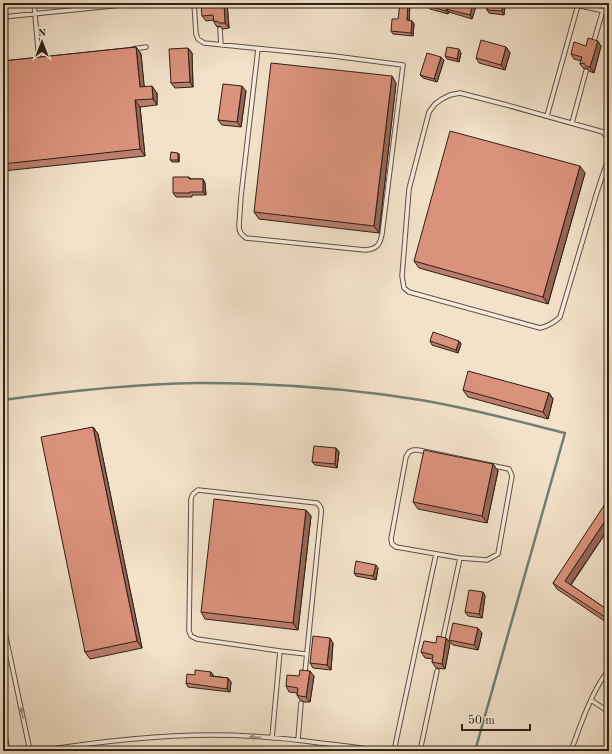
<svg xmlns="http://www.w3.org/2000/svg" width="612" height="754" font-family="'Old Standard TT',serif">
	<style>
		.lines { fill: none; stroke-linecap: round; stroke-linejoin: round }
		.stream { stroke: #707f74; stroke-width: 2.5 }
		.service-casing { stroke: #5e5043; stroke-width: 5.5 }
		.service { stroke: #f7ecdd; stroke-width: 3.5 }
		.wall { fill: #bb7e6c; stroke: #2d2016 }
		.shaded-wall { fill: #996658; stroke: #2d2016 }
		.building { fill: #da927d; stroke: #2d2016 }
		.oneway { fill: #9c9083 }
	</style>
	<rect width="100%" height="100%" fill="#f3e2ca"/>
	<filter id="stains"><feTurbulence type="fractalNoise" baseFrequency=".005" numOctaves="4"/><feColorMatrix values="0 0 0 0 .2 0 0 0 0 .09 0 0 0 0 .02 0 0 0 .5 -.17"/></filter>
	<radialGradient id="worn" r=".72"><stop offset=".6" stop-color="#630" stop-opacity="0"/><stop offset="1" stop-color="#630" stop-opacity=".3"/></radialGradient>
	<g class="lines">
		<path class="stream" d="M3,400C68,391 133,384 198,383C273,383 347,388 421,400C469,408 517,421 565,433L475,751"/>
		<defs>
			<path id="service" d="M34,3L39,60
				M194,3L196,34L198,39L204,43L334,56L403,65L382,234C380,245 377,249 365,250L246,238C241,234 239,232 239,226L241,196L258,49
				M567,3L609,12
				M3,17L121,5L123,3
				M220,29L221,45
				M594,41L603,10
				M133,49L146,47
				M547,116L578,5
				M572,123L586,71
				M609,147L608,139L603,132L507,105L460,93L450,95L442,99L435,104L429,112L409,189L402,276L404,288L409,292L540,328C548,326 554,323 560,317L597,192L609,156V151
				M413,450H418L509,469L512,476L498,554L487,560L460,558L396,547L392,544L391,539L406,457L409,452Z
				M3,623L30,751
				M443,638L460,558
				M305,672L321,514C322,509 321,506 317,503L198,490C194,493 192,494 191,499L189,631L191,636L197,639L280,651L306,654
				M591,700L609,712
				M3,726L8,751
				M272,738L280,651
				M298,740L301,703
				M39,751C96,742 154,735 211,735C248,735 284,738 320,743C339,745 358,747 377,751
				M394,751L436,554
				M420,751L437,671
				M571,751C579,729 586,707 598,686C601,680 605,675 609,670"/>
		</defs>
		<use href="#service" class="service-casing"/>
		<use href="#service" class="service"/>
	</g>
	<path class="wall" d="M213,3H227L229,28L223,29L220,26L217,27L214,22V20L206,21L202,16Z
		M410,3L409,20L412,21L414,24L413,36L393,34L391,31Z
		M487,3H503L505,6L504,15L489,13L487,10Z
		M428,6H476L472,19L449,12L448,14L430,9Z
		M586,46H601L594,73L589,71L587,68L584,69L580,64L581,61L574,59L571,54Z
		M136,47L141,54L144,87L157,93V105L140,107L145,156L3,171V61Z
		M506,47L510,53L505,70L479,63L476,58Z
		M188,48L192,53L193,87L175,88L171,83Z
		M461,53L459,62L447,59L445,56Z
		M441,57L444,60L437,82L423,78L420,75Z
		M396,83L379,233L259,219L254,212Z
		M246,91L241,127L222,125L218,120Z
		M179,154V162H172L170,160Z
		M585,173L548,304L419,268L414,261Z
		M189,177L191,179H203L205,183L206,195H192V197H176L173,193Z
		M430,341H459L461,344L458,353L432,345Z
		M463,390L549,393L553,399L548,419L468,397Z
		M93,427L98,434L142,648L90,659L85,652Z
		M336,448L339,452L337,468L315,465L312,462Z
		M493,464L498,471L487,523L418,509L413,502Z
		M609,507V528L571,585L605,608L609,602V624L557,589L553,583Z
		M306,510L311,516L298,630L205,619L201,612Z
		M378,568L376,580L356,576L354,573Z
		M483,592L485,596L482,618L468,616L465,612Z
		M482,633L478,650L453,645L449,640Z
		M446,638L450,643L445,669L436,668L432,662L433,659L425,658L421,652L436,643Z
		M333,643L331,670L313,668L310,663Z
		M211,672L213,675V676L228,678L231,682L230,692L188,687L186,683L195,675Z
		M299,676H314L310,702H304L300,700L297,695V693L289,692L286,686Z"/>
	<path class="shaded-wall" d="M224,3H227L229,28L225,23Z
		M408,3H410L409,23L407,20Z
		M473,3L476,6L472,19L470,15Z
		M503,3L505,6L504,15L502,11Z
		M446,9L449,12L448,14L446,11Z
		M412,21L414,24L413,36L411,33Z
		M598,41L601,46L594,73L590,67Z
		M136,47L141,54L145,94L140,87Z
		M506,47L510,53L505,70L501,65Z
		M188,48L192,53L193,87L190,82Z
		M459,49L461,53L459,62L457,59Z
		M441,57L444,60L437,82L434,79Z
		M392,76L396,83L379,233L374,226Z
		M152,86L157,93V105L153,99Z
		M242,86L246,91L241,127L237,122Z
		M135,100L140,107L145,156L140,149Z
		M178,153L179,154V162L178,160Z
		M580,166L585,173L548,304L543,297Z
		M203,179L205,183L206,195L203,192Z
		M459,341L461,344L458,353L456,350Z
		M549,393L553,399L548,419L543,412Z
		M93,427L98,434L142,648L137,641Z
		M336,448L339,452L337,468L335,464Z
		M493,464L498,471L487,523L482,516Z
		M306,510L311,516L298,630L293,623Z
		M609,515V528L569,587L565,581Z
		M376,565L378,568L376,580L373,576Z
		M483,592L485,596L482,618L479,614Z
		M478,628L482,633L478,650L474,645Z
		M330,638L333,643L331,670L327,665Z
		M446,638L450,643L445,669L442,664Z
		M310,671L314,676L310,702L306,697Z
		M211,672L213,675V680L210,676Z
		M228,678L231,682L230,692L227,689Z"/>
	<path class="building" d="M213,3H224L225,23H220L217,21L214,22L213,15L202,16L201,4Z
		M400,3H408L407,20L412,21L411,33L391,31L392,19H398Z
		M429,3H473L470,15L446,9V11L428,6Z
		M487,3H503L502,11L487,10Z
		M588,38L598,41L590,67L586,66L584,63L580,64L582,57L571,54L574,42L586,46Z
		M481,40L506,47L501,65L476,58Z
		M136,47L140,87L152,86L153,99L135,100L140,149L3,164V61Z
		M447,47L459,49L457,59L445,56Z
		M188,48L190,82L171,83L169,49Z
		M427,53L441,57L434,79L420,75Z
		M271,63L392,76L374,226L254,212Z
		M223,84L242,86L237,122L218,120Z
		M450,131L580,166L543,297L414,261Z
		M171,152L178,153V160H170Z
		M173,177H189V179H203V192H190V193H173Z
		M433,332L459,341L456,350L430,341Z
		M468,371L549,393L543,412L463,390Z
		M93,427L137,641L85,652L41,437Z
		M314,446L336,448L335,464L312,462Z
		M424,450L493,464L482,516L413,502Z
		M214,499L306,510L293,623L201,612Z
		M605,504L609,507V515L565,581L605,608L609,602V617L608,619L553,583Z
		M356,561L376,565L373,576L354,573Z
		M469,590L483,592L479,614L465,612Z
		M453,623L478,628L474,645L449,640Z
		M313,636L330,638L327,665L310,663Z
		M437,636L446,638L442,664L432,662L433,655L421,652L424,641L436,643Z
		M195,670L211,672L210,676L228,678L227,689L186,683L187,674L195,675Z
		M300,670L310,671L306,697L300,696L297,695L298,688L286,686L287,675L299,676Z"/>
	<defs><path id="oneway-solid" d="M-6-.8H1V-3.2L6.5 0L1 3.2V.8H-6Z"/></defs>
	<g class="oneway">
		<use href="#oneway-solid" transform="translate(22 713) rotate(-102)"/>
		<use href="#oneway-solid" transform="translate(255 737) rotate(-178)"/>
	</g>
	<rect width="612" height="754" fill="none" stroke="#f3e2ca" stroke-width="16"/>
	<rect x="4" y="4" width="604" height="746" fill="none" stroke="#2d2016" stroke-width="2"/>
	<rect x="8" y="8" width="596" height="738" fill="none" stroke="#2d2016"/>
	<g transform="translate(42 42)" stroke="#f7ecdd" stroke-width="3" paint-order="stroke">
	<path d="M0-3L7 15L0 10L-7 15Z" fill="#2d2016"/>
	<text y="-6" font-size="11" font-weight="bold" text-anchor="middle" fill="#2d2016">N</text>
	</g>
	<path d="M462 724v6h68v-6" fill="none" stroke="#2d2016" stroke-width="2"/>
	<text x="468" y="724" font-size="12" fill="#2d2016" stroke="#f7ecdd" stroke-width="3" paint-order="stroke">50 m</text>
	<rect width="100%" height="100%" filter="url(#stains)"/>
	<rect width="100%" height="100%" fill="url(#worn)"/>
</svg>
